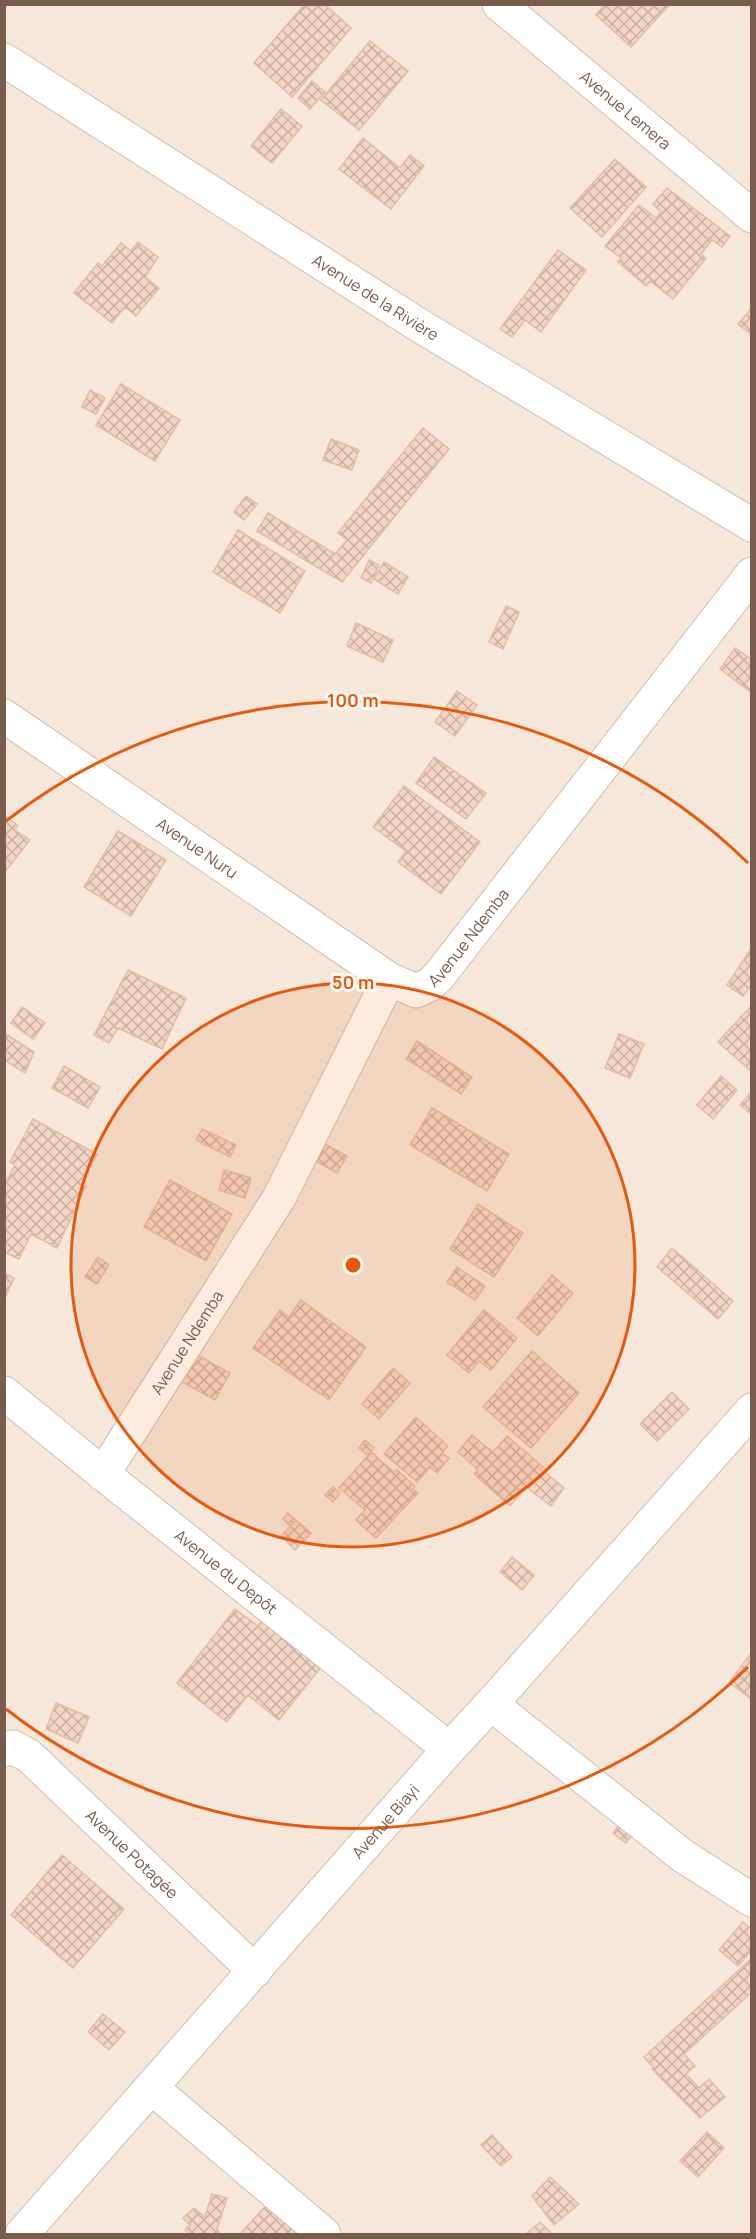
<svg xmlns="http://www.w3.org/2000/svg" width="756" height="2239" font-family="Manrope,sans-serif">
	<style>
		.residential { fill: #f5e8da }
		.building { fill: url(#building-cross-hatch); stroke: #e6bba3; stroke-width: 1.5 }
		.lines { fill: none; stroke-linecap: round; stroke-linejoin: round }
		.minor-casing { stroke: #d1beb0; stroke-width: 35 }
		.minor { stroke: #fff; stroke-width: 33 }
		.ring { fill: none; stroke: #e8590c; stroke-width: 3 }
		.labels { text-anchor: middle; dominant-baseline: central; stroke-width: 6; stroke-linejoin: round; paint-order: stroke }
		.street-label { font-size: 16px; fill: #7a5c4d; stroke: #fffaf3 }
		.centre { fill: #e8590c; stroke: #fffaf3; stroke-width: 3 }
		.ring-label { font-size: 18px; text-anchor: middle; font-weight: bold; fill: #e8590c; stroke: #fffaf3; stroke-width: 6; stroke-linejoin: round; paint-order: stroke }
	</style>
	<defs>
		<pattern id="building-cross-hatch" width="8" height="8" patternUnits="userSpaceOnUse" patternTransform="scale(1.5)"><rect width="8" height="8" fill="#f3d5c3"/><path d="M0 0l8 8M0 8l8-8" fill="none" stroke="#cab0a1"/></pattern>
	</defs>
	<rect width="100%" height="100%" fill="#fdf6ec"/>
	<path class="residential" d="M5,5H751V2234H5Z"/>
	<path class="building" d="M305,4H324L351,28L292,97L254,63Z
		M605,4H670L631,47L596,15Z
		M370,41L408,71L359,130L321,100Z
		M312,81L325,92L310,109L298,98Z
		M281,109L302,126L272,163L251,146Z
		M363,138L400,168L410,155L424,166L391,209L339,169Z
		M615,159L646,187L602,237L570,208Z
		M667,188L730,236L722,247L710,238H709L712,240L701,254L706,258L673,299L650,281L646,286L618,262L621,258L605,246L639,205L656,218L661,212L653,204Z
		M138,242L158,257L145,277L159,288L136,316L125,307L112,323L74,293L98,263L102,266L121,243L131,251Z
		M558,250L586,270L541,332L525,320L512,337L500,329Z
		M751,309L752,331L750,333L738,324Z
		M121,384L180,420L155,461L96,425Z
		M90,390L105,398L96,414L82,407Z
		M423,428L449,449L342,582L257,531L268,513L335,554L347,540L338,533Z
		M331,439L359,450L352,470L323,460Z
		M246,496L257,504L244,520L234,512Z
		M238,530L305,571L280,613L213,572Z
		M369,560L379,565L371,583L361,578Z
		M384,562L408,577L398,594L374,579Z
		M506,606L519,612L503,649L489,642Z
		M356,623L393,640L383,662L347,646Z
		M735,648L752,660V693L720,669Z
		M457,691L477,705L455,736L435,722Z
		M434,757L486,793L466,819L416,783Z
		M404,786L480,842L441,894L398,862L406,851L373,827Z
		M4,815L18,826L15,830L30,840L4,873Z
		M118,831L166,860L131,916L84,887Z
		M750,950L752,984L743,996L727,985Z
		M128,970L186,998L162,1049L118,1028L109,1043L94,1035Z
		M752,1005V1068L750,1070L718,1042Z
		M22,1007L45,1023L33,1039L11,1023Z
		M4,1033L34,1052L25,1073L4,1060Z
		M619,1034L644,1044L630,1078L605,1068Z
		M417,1041L472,1077L461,1094L406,1059Z
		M64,1066L100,1087L88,1108L52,1088Z
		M721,1076L737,1090L713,1119L697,1105Z
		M752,1091V1115L740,1105Z
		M432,1108L509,1154L487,1191L410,1145Z
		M33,1119L97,1154L81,1184L86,1186L57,1248L31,1234L19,1259L4,1252V1186L15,1165L10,1162Z
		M202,1129L236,1145L230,1157L196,1140Z
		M325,1144L347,1156L337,1173L316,1161Z
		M224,1170L251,1178L245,1198L219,1190Z
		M170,1180L232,1214L206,1261L144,1227Z
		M478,1204L523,1233L494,1277L450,1249Z
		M672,1248L733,1301L718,1319L657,1267Z
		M98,1257L109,1265L97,1284L85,1277Z
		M457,1267L485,1286L475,1300L447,1282Z
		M4,1273L14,1278L6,1296H4Z
		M552,1275L573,1293L538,1336L517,1318Z
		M301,1300L366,1347L329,1400L253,1348L280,1310L289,1317Z
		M484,1310L517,1338L491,1370L479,1361L469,1373L447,1355Z
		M190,1351L230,1373L215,1400L175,1378Z
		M532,1351L579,1393L531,1448L483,1407Z
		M393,1368L410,1383L379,1419L362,1404Z
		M672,1392L689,1409L657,1441L640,1424Z
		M416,1417L448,1446L442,1453L449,1458L437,1473L430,1467L417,1482L384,1454Z
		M472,1435L493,1452L507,1436L543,1467L541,1469L564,1488L551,1506L526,1487L510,1506L474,1474L478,1470L458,1452Z
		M365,1440L374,1448L367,1455L359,1448Z
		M371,1452L394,1472L397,1470L415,1486L413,1489L418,1493L376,1538L356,1520L365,1510L339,1488Z
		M333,1487L340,1493L333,1502L325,1495Z
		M288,1513L296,1520L290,1526L283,1519Z
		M296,1520L311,1533L295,1550L281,1536Z
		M512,1557L534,1575L522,1590L500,1572Z
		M235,1609L258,1626L263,1620L322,1666L279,1720L248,1695L227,1722L177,1683Z
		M752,1652V1699H751L729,1682Z
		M56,1703L89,1717L78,1743L46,1729Z
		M623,1819L636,1829L626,1843L613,1833Z
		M62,1855L124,1909L73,1968L11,1915Z
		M743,1922L752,1929V1950L738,1966L719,1950Z
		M752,1958V1992L684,2054L695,2066L686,2074L699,2088L709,2079L725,2097L700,2118L652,2069L654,2068L644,2057Z
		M103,2014L125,2032L109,2050L88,2032Z
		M707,2132L724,2148L698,2177L680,2161Z
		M492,2135L512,2157L501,2166L481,2145Z
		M550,2177L579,2204L554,2225L532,2196Z
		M212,2194L227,2198L217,2229L219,2232L216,2234H189L185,2230L190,2225L183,2218L194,2208L205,2217Z
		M273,2198L314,2234H240Z
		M540,2222L552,2234H526Z"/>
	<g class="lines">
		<defs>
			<g id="minor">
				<path id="s1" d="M499,4L752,216"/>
				<path id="s2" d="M4,60L417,324L752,525"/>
				<path id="s3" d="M4,716L389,979L416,991L429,985L438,977L752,574"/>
				<path id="s4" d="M4,1393L103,1474L449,1749"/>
				<path id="s5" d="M103,1474L279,1198L389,979"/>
				<path d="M491,1704L683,1856L752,1900"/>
				<path id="s6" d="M4,1750L13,1747L29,1756L255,1971"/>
				<path d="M152,2088L324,2234"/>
				<path id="s7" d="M22,2234L449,1749L491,1704L752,1410"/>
			</g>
		</defs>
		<use href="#minor" class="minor-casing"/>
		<use href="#minor" class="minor"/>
	</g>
	<circle cx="353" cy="1265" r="282" fill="#e8590c" fill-opacity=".12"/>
	<g class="ring">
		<circle cx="353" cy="1265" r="282"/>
		<path d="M748 1667A564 564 0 0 1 6 1709M6 821A564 564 0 0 1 748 863"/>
	</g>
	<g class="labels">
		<g class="street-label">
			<text stroke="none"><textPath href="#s1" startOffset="165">Avenue Lemera</textPath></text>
			<text stroke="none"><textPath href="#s2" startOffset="441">Avenue de la Rivière</textPath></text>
			<text stroke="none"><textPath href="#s3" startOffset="234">Avenue Nuru</textPath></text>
			<text stroke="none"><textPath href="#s3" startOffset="572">Avenue Ndemba</textPath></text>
			<text stroke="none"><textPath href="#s5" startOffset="156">Avenue Ndemba</textPath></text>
			<text stroke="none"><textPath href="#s4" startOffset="285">Avenue du Depôt</textPath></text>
			<text stroke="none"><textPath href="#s7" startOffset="550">Avenue Biayi</textPath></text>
			<text stroke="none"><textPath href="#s6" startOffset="170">Avenue Potagée</textPath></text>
		</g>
	</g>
	<circle cx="353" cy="1265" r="9" class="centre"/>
	<g class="ring-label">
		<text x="353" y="707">100 m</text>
		<text x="353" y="989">50 m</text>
	</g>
	<rect width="756" height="2239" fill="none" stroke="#7a5c4d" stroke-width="12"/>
</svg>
